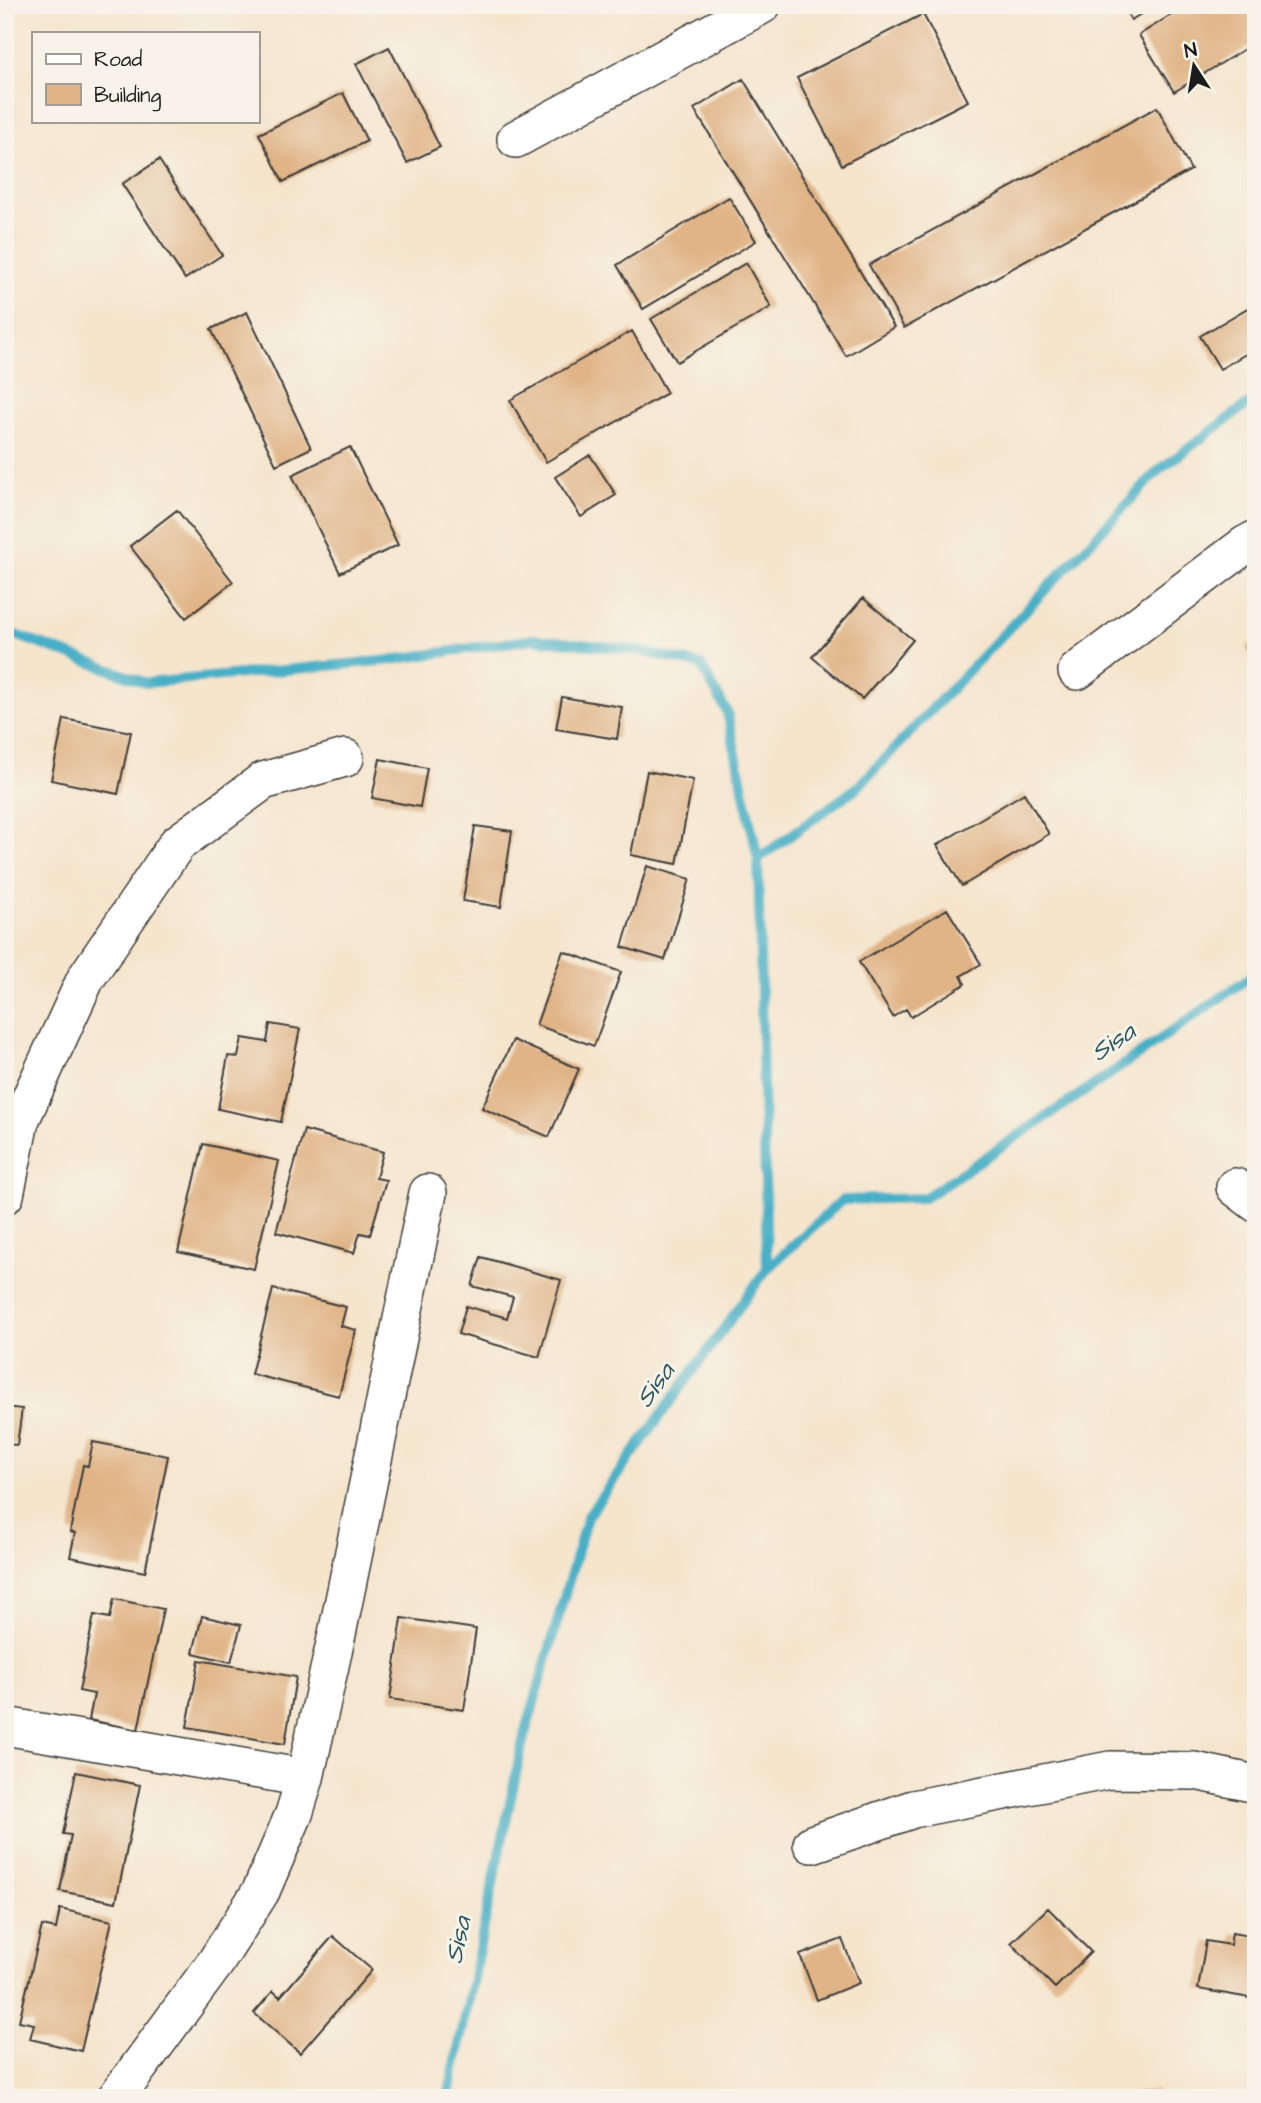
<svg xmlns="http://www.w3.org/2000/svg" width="1261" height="2103" font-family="'Architects Daughter',sans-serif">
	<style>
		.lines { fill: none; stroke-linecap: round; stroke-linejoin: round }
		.stream { stroke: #47afc6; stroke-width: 10 }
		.building { fill: #e0b486 }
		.street-casing { stroke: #3d3a37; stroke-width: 40 }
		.street { stroke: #fff; stroke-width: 37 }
		.labels { text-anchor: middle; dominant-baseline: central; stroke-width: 6; stroke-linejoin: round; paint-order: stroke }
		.water-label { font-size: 26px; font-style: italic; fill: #2d5760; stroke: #f7f3e8 }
	</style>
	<rect width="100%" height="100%" fill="#f7f3e8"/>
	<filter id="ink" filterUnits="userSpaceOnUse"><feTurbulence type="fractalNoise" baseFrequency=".0143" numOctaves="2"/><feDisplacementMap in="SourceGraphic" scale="14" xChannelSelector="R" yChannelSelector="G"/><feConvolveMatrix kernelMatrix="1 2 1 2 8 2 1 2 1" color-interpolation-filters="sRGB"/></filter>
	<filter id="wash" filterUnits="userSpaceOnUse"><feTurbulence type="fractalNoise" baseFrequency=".00686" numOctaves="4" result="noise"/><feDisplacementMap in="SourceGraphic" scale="28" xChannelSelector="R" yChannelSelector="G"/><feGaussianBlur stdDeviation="1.57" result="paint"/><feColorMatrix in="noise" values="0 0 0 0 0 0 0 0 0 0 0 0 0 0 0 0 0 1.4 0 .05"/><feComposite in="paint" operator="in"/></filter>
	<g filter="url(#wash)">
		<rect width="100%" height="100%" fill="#f5e5cd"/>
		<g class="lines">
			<path class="stream" d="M5,631L146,683L391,660L533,639L636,650L701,665L727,712L758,859L767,1269
				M758,859L859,786L1159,470L1256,398
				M448,2098L522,1745L587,1517L767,1269L842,1200L924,1198L1100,1081L1256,973"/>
		</g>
		<g id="blocks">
			<path class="building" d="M1122,5H1156L1131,20Z
				M1187,5H1252L1256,12V42L1174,92L1139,35Z
				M923,14L968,101L842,165L797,78Z
				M389,47L440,147L407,163L356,64Z
				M743,79L894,327L846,356L694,109Z
				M343,93L367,141L283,182L259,134Z
				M1157,107L1191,170L904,328L869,265Z
				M159,160L222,255L185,279L122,184Z
				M729,197L756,241L643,309L617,265Z
				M746,263L771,307L677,362L651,319Z
				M1256,303V348L1220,369L1200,336Z
				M247,312L311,448L276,465L211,329Z
				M632,331L667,393L546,462L510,400Z
				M350,447L398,545L340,573L292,475Z
				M590,455L616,495L581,517L555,477Z
				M177,510L233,582L186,618L130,546Z
				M863,598L913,640L862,699L812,657Z
				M1256,642V665L1246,647Z
				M562,697L622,707L617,739L556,729Z
				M5,705L12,706L7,737H5Z
				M64,719L131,732L118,794L51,780Z
				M380,759L427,768L420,807L372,798Z
				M647,771L693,780L677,864L631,855Z
				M1024,793L1049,834L962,886L937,845Z
				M475,826L512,831L501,907L463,901Z
				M647,866L690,879L665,960L622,947Z
				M947,909L981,964L961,976L965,984L911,1017L906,1009L893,1017L859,962Z
				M563,951L621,972L594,1046L536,1025Z
				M270,1024L300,1029L281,1122L218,1109L228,1056L238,1057L242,1038L267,1042Z
				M513,1040L579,1069L549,1137L482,1108Z
				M304,1130L383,1152L376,1178L386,1180L370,1235L360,1233L354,1253L276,1232Z
				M203,1144L279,1161L254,1269L178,1252Z
				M481,1257L561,1280L539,1357L458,1334L466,1306L507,1318L513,1297L472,1286Z
				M273,1289L346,1307L341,1326L356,1330L339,1396L251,1374Z
				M5,1407L22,1409L17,1445L5,1444Z
				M93,1442L168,1456L145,1572L70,1557L75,1533L70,1532L83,1465L88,1466Z
				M114,1599L163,1609L138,1730L89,1720L94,1694L79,1691L94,1615L110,1618Z
				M202,1616L241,1625L231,1662L193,1653Z
				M402,1618L476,1629L464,1710L390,1699Z
				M199,1660L296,1677L285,1744L187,1727Z
				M76,1772L140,1785L116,1902L60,1891L71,1835L63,1834Z
				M1048,1908L1091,1952L1055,1988L1011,1943Z
				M60,1909L112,1921L81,2051L30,2039L34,2024L19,2021L42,1926L56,1929Z
				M1232,1933L1256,1937V1999L1198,1989L1206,1941L1230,1945Z
				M333,1936L372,1970L300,2053L254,2013L273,1991L280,1997Z
				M842,1939L859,1983L817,2000L800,1955Z
				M1156,2090L1157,2098H1116V2096Z"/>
		</g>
	</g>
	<g filter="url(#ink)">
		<use href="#blocks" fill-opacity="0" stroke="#3d3a37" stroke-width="2"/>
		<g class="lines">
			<defs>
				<path id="street" d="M516,139L762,5
					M1077,671L1245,545L1256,539
					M1235,1187L1256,1203
					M5,1195L20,1121L86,978L177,844L263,781L345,758
					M5,1726L305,1778
					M812,1844L913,1809L1110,1770L1195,1771L1256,1784
					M116,2098L216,1962L261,1891L294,1814L305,1778L337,1634L428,1193"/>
			</defs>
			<use href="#street" class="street-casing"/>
			<use href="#street" class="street"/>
		</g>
	</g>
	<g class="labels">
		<g class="water-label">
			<text transform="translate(1113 1042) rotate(-34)">Sisa</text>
			<text transform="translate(655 1385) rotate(-54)">Sisa</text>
			<text transform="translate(458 1940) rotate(-78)">Sisa</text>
		</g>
	</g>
	<rect width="1261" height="2103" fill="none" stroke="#f7f3e8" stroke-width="28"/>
	<rect x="32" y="32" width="228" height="91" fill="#f7f3e8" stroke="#9f9d96" stroke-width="2"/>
	<rect x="46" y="54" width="35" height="10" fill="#ffffff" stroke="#9f9d96" stroke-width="2"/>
	<text x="94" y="66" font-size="21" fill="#1c1c1c">Road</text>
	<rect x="46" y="84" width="35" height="21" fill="#e0b486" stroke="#9f9d96" stroke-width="2"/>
	<text x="94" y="102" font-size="21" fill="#1c1c1c">Building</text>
	<g transform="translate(1194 66) rotate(348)" stroke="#f7f3e8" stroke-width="5" paint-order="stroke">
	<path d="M0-5L12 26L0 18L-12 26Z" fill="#1c1c1c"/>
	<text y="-10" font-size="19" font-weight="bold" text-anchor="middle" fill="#1c1c1c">N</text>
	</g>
</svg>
